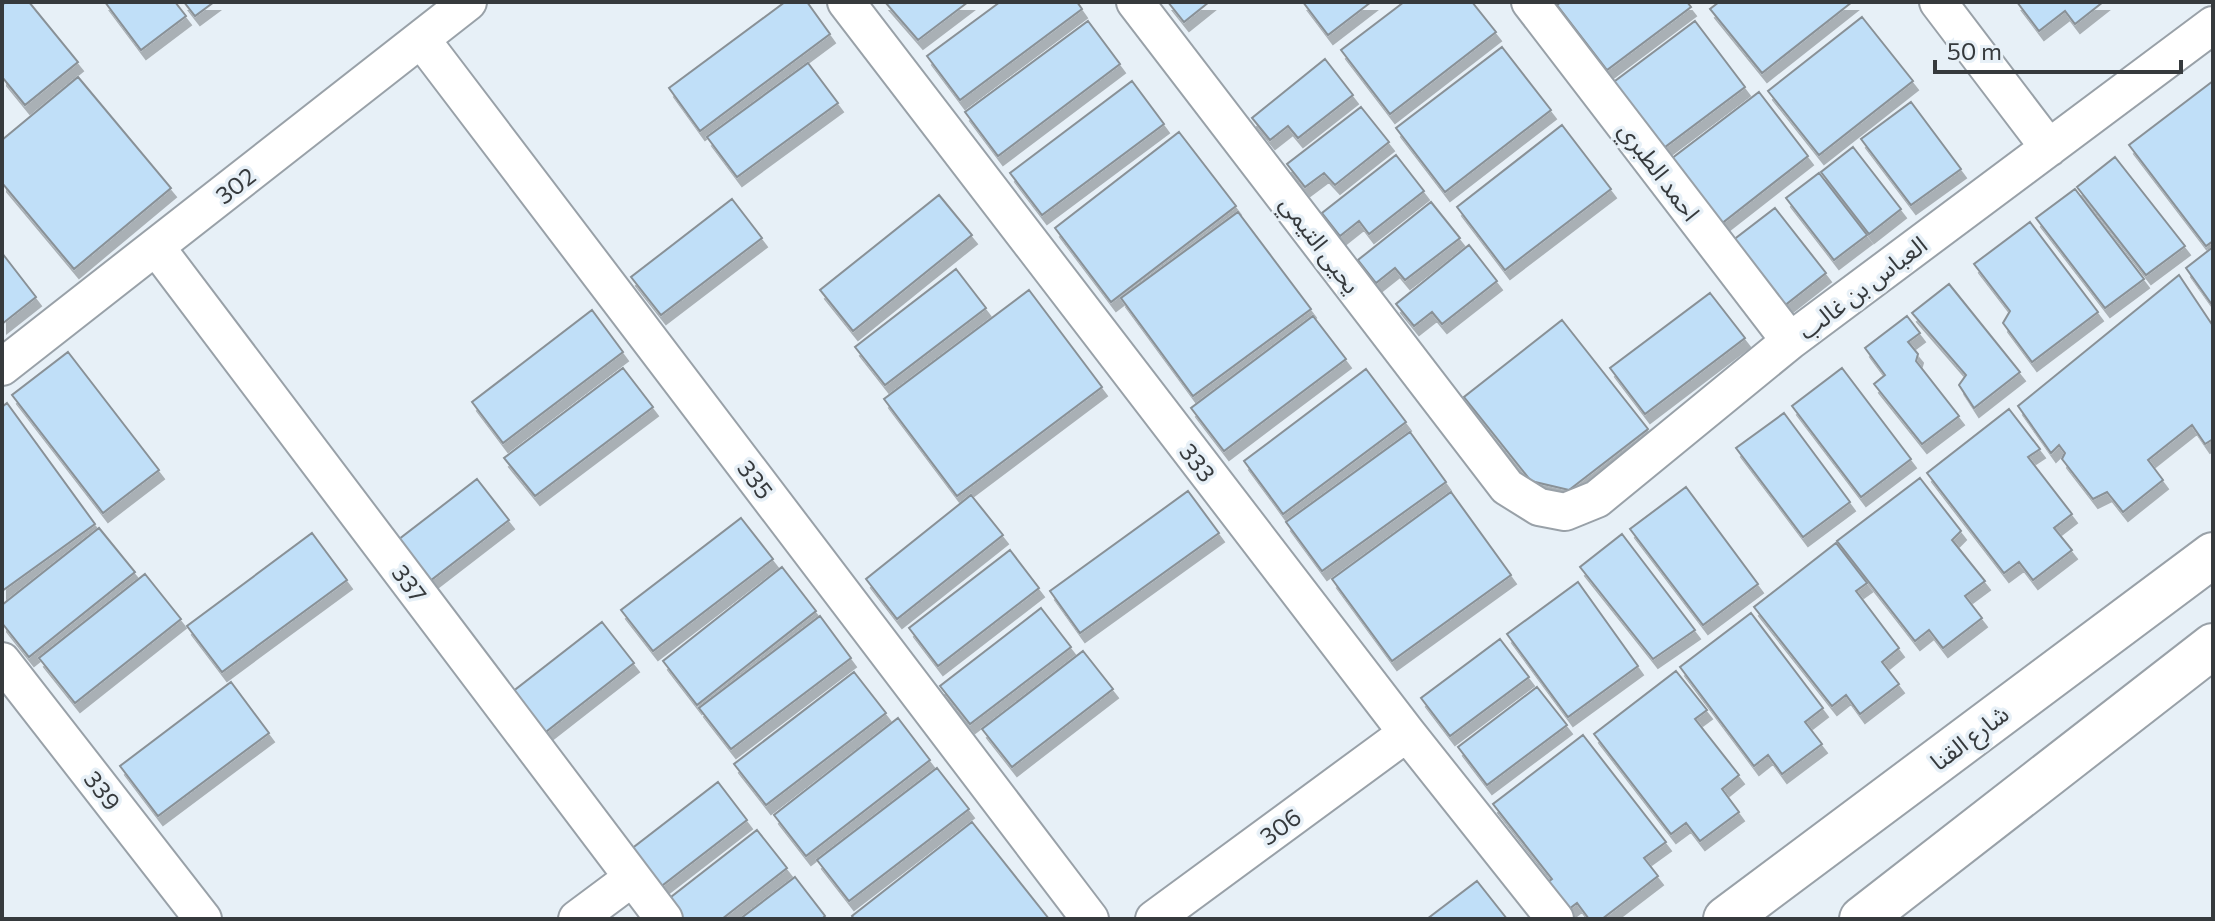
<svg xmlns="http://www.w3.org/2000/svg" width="2215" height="921" font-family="Commissioner,'Noto Sans Arabic',sans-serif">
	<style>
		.building { fill: #c0dff8; stroke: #899197; stroke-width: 2; filter: url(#shadow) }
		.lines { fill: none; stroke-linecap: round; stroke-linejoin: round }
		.street-casing { stroke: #99a1a8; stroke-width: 40 }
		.secondary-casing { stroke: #99a1a8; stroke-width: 48 }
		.street { stroke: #fff; stroke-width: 36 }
		.secondary { stroke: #fff; stroke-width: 44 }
		.labels { text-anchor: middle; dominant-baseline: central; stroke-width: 7; stroke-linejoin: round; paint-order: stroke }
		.street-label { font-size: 24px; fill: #363a3d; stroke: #e7f0f7 }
	</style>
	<defs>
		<filter id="shadow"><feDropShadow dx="5" dy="9" stdDeviation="0" flood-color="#0004"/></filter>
	</defs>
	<rect width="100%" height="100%" fill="#e7f0f7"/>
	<path class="building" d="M6,2H29L78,62L25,105L2,77V5Z
		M105,2H175L186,16L141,50Z
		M184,2H214L195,16Z
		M785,2H807L830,34L700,131L669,88Z
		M885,2H968L918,40Z
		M1000,2H1077L1082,9L960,100L927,56Z
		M1168,2H1209L1184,22Z
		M1303,2H1371L1328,35Z
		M1404,2H1472L1496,32L1390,114L1341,50Z
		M1561,2H1687L1691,7L1607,70L1557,5Z
		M1719,2H1852L1762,73L1710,9Z
		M2017,2H2103L2075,24L2065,11L2039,31Z
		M1862,17L1913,81L1819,155L1768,91Z
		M1088,21L1120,64L998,156L965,112Z
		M1695,21L1745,87L1661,150L1611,84Z
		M1502,47L1551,110L1445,192L1396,128Z
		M1325,59L1353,95L1298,138L1288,126L1270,140L1252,118Z
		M808,63L838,103L737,177L707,137Z
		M78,77L171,188L74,269L2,183V140Z
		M1132,81L1164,124L1042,215L1010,173Z
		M2213,81V241L2206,246L2129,145Z
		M1759,92L1808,156L1721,224L1671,159Z
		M1911,102L1961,169L1911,205L1861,139Z
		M1361,107L1389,142L1335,185L1324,173L1305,187L1287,164Z
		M1562,125L1611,189L1505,270L1457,207Z
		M1179,132L1236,206L1111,302L1055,228Z
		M1853,147L1901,209L1869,234L1821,172Z
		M1396,155L1424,191L1369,234L1359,221L1340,236L1322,213Z
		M2115,157L2185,246L2146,275L2077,187Z
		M1819,173L1867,235L1834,260L1786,198Z
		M2075,189L2144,279L2105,308L2036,218Z
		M939,195L972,235L853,331L820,290Z
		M732,199L762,238L661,315L631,277Z
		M1431,202L1460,238L1405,280L1395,268L1376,283L1358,260Z
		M1775,208L1826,273L1784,306L1732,241Z
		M1238,212L1311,309L1193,396L1121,298Z
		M2030,222L2098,312L2032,362L2003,323L2010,311L1974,264Z
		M1469,245L1497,281L1442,324L1432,312L1414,326L1396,304Z
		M2213,247V306L2186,268Z
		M2,253L36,297L2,324Z
		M956,269L986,308L885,385L855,347Z
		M2179,275L2213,326V439L2205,444L2192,425L2148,460L2163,480L2123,512L2107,492L2093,499L2062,459L2065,453L2059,445L2051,453L2018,406Z
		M1949,284L2020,372L1974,408L1959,385L1966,375L1912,313Z
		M1029,290L1102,387L957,496L884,399Z
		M1710,293L1745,338L1645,414L1610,368Z
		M592,310L623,352L503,443L472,402Z
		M1313,316L1346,359L1224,451L1191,408Z
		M1907,316L1920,333L1908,342L1918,354L1916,361L1959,416L1922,444L1874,384L1885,375L1865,348Z
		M1562,320L1648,429L1569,490L1531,481L1464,397Z
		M68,352L159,470L103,513L12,395Z
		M623,368L653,407L535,496L504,458Z
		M1842,368L1911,459L1861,497L1792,406Z
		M1366,369L1406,422L1283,514L1244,461Z
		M7,403L95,524L2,591V407Z
		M2009,409L2040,449L2028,457L2072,514L2054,528L2072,550L2033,580L2019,562L2004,573L1927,473Z
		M1784,413L1850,502L1803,537L1736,448Z
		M1410,432L1446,482L1322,571L1286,522Z
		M1920,478L1961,531L1952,540L1985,581L1965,596L1982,618L1943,648L1929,630L1915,641L1837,541Z
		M477,479L509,520L426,584L394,543Z
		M1686,487L1758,584L1703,625L1630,529Z
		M1188,491L1219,533L1080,633L1050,591Z
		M1451,492L1511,575L1392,661L1332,579Z
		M971,495L1003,535L897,619L866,579Z
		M741,518L773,559L653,651L621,610Z
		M99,528L135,572L29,657L2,623V605Z
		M312,533L347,580L222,672L187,626Z
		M1622,534L1695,630L1653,659L1580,567Z
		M1836,543L1867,583L1856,591L1899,648L1882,662L1899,684L1860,714L1846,695L1832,706L1754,607Z
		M1010,550L1039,588L938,666L909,628Z
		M782,567L816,611L697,705L663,661Z
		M145,574L181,619L75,703L39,658Z
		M1578,582L1638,666L1568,717L1507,634Z
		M1041,608L1071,647L970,724L940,686Z
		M1751,613L1823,708L1805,722L1822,744L1782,774L1768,755L1754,766L1680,667Z
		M820,616L851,658L731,749L699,708Z
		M602,622L634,663L538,738L507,696Z
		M1500,639L1529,677L1450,736L1421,698Z
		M1083,651L1113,689L1012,767L982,729Z
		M1676,671L1707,710L1695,719L1739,775L1722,789L1739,812L1700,841L1686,823L1671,834L1594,734Z
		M854,672L886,713L766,805L734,764Z
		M231,682L269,733L158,816L120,766Z
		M1537,687L1567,725L1487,785L1458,747Z
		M898,718L930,760L806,856L774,815Z
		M1583,735L1666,842L1644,858L1658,876L1602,919H1589L1577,903L1565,912L1544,885L1552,879L1493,804Z
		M937,768L969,809L849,901L817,860Z
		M718,782L747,820L659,888L630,850Z
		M972,822L1049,919H854L852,916Z
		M757,830L787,868L722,919H673L662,904Z
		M795,877L825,916L822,919H740Z
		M1477,881L1507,919H1427Z"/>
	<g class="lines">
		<defs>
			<path id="street" d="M846,2L1407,733L1555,919
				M1135,2L1507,487L1539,507L1565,512L1597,499L1790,341L2213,25
				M1530,2L1790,341
				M1938,2L2049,148
				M421,39L1090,919
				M156,247L664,919
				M2,367L468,2
				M2,661L203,919
				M577,919L632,878
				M1154,919L1407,733"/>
			<path id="secondary" d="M1726,919L2213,555
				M1862,919L2213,646"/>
		</defs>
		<use href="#street" class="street-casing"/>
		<use href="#secondary" class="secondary-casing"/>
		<use href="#street" class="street"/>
		<use href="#secondary" class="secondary"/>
	</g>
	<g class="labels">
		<g class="street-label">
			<text transform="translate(1660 171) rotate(53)">احمد الطبري</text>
			<text transform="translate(235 185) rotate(-38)">302</text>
			<text transform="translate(1321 244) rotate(53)">يحيى التيمي</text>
			<text transform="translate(1862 287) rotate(-37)">العباس بن غالب</text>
			<text transform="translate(1198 462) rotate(52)">333</text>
			<text transform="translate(756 479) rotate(53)">335</text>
			<text transform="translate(410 583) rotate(53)">337</text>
			<text transform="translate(1969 737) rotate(-37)">شارع القنا</text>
			<text transform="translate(103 790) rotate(52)">339</text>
			<text transform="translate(1280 826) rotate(-36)">306</text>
		</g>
	</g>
	<rect width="2215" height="921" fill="none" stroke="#363a3d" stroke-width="8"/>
	<path d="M1935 60v12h246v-12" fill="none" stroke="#363a3d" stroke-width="4"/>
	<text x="1947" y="60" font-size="24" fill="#363a3d" stroke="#e7f0f7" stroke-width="6" paint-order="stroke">50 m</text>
</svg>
